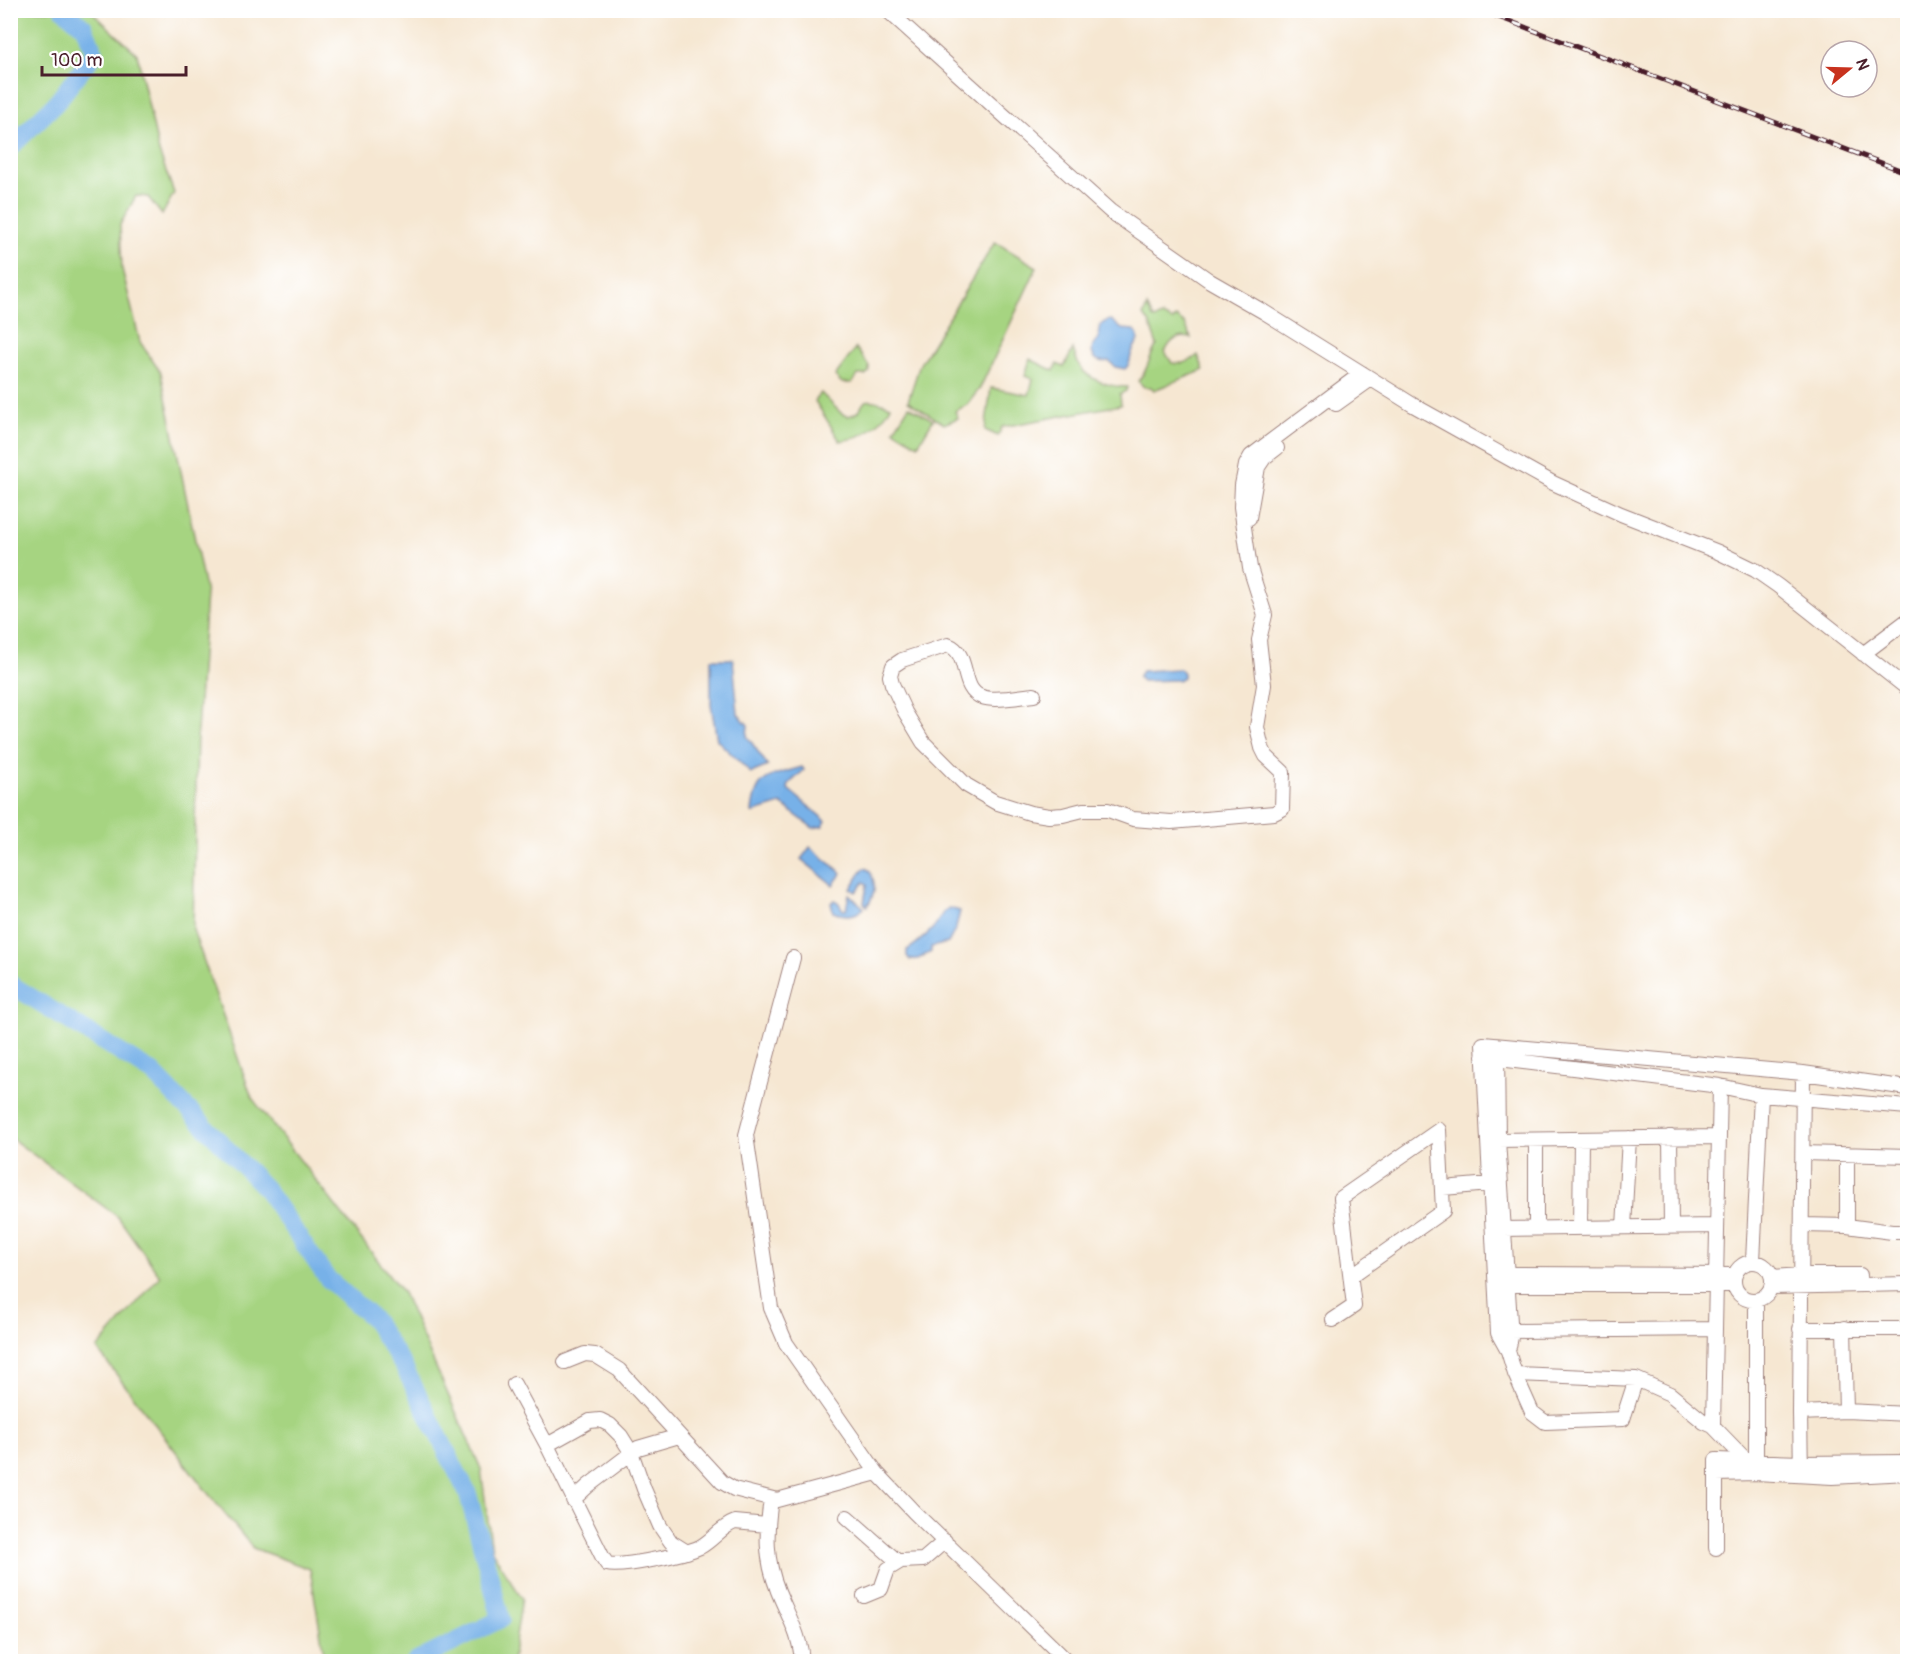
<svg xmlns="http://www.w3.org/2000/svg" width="1918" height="1672" font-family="Pangolin,sans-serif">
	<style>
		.green { fill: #a6d481; stroke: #787a56; stroke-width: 1.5 }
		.water { fill: #77b1e8; stroke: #60688a; stroke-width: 1.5 }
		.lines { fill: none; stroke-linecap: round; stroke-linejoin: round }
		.river { stroke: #77b1e8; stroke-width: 18 }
		.minor-casing { stroke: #a0837e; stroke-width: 16 }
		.minor { stroke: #fff; stroke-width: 14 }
		.rail-casing { stroke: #4a1f2b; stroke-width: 5 }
		.rail { stroke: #fff; stroke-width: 3; stroke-dasharray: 9; stroke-linecap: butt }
	</style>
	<rect width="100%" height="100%" fill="#fff"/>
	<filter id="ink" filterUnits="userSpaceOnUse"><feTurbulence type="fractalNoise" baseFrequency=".0167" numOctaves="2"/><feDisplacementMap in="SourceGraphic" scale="12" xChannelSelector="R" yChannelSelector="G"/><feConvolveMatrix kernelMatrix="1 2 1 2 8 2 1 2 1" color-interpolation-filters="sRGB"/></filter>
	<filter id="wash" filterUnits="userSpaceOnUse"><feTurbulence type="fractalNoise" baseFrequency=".008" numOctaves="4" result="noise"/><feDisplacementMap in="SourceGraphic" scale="24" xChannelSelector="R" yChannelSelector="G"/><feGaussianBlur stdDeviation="1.35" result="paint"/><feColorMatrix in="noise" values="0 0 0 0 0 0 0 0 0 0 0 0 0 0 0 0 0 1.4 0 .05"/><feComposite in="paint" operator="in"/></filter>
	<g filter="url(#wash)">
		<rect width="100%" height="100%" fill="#f6e7d2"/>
		<path class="green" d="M11,10L91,11L137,54L159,152L174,193L162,215L148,197L136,196L120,225L122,269L140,342L161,373L206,594L197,732L193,930L252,1098L403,1293L481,1469L492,1551L522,1598L512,1661H325L310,1569L253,1548L207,1492L97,1349L160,1276L118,1217L11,1138Z
			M995,242L1037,267L980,388L967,405L955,411L958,418L944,424L908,401L920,364Z
			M1147,307L1154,319L1162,316L1173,321L1176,317L1185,324L1191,338C1177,335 1171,340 1165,352L1172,363C1182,365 1190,362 1198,355L1204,370L1154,390L1151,387H1144L1138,381C1150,368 1147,359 1157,345L1149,322L1143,316Z
			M856,348L869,366V372L865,375H858L852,383H842L835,376Z
			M1073,349C1075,355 1077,363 1081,368C1090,381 1113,387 1127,387L1126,391L1120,394L1121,405L1002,427L998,436L985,430L991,388L1029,395L1033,379L1025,376L1030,359L1054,371L1057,364L1064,367Z
			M821,393L842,414L848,416C872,411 850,391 891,406C880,426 863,438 840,441L815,401Z
			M909,406L933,420L918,445L894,430Z"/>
		<path class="water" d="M1111,320L1122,329L1134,330C1143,340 1136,342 1132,352C1129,359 1132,363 1125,369L1115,367L1109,361C1092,365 1086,348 1099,338C1097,328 1101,321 1111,320Z
			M711,659H733L738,714L748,725L747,736L768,766L751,773L717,740L711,705Z
			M1180,669L1183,673V677L1178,680L1142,681L1138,677L1142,671Z
			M802,767L804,770L789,784L788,789L826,821L823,826L813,828L781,804L752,813C755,775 769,777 802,767Z
			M810,847L842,873L833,885L801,859Z
			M865,868L869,870C877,884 876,893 867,906L864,903L867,884L864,882L856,892L851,889L862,870Z
			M849,894L864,908C855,917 845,916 833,912L831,903L834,900L838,902L843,910H846Z
			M949,908L960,911L956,928L948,943L931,947V952L918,959L910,960L907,956V950C914,946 928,934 934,927C940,920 940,913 949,908Z"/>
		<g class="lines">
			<path class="river" d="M10,148L56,103L95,53L84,27L64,10
				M10,984L153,1073L265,1188L327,1278L372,1318L404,1367L468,1494L501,1619L415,1662"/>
		</g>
	</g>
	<g filter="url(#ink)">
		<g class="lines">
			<defs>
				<path id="minor" d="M887,10L1110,211L1210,281L1264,312L1413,405L1553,483L1621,514L1718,552L1755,570L1778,586L1908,689
					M1336,404L1371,379
					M1249,518L1258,467L1264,458L1277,448
					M1863,654L1908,620
					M1034,695C1021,696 995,702 982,697C959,690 971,653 948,645L902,660L893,666L890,676L892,684L905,712L923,742L966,785L995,802L1030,813L1049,816L1063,815L1083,810H1108L1133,819L1171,822L1274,813L1282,809L1283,772L1266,756L1262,748L1257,727L1264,685L1259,640L1265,615L1250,568L1241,507L1242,485L1246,465L1251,456L1362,373
					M793,958L746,1135L771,1308L786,1343L877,1473L914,1512L1068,1662
					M1497,1051L1498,1140L1511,1337L1508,1351
					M1483,1057L1720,1086L1761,1095L1908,1107
					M1670,1137L1671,1226
					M1498,1140L1719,1137
					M1536,1140V1228
					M1803,1153L1908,1156
					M1847,1154V1226
					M1443,1188L1490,1184L1499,1187
					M1803,1225L1847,1226L1892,1232H1908
					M1624,1227L1629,1138
					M1580,1228L1581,1139
					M1504,1229L1717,1226
					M1753,1261L1761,1095
					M1734 1281a19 19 0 1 1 38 0a19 19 0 1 1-38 0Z
					M1507,1274L1735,1275
					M1772,1277L1802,1275H1860
					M1508,1285H1734
					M1772,1287L1908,1284
					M1333,1320L1354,1306L1341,1198L1439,1130L1443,1211L1351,1276
					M1844,1328L1846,1411
					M1800,1329H1908
					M1510,1331L1715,1329
					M565,1362L585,1354L595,1355L619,1370L722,1482L734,1489L777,1500L877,1473
					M1515,1374L1636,1379L1670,1394L1704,1422L1713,1426L1746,1460
					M1636,1379L1623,1419L1545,1422L1532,1412L1515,1374L1508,1351L1498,1333L1483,1044L1803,1073L1908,1088
					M514,1384L547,1445L603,1558L607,1564C622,1568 685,1554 700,1547C713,1540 721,1527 735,1522L767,1525
					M1800,1413L1846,1411L1908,1414
					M1713,1426L1720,1086
					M547,1445L590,1421L600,1420L610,1425L621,1436L631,1452L644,1489L660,1526L671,1542L687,1552
					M1756,1469V1300
					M1716,1474L1756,1473L1832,1477L1908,1473
					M1801,1475L1800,1413L1803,1073
					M771,1499C766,1534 765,1558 778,1591C787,1614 801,1636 802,1662
					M573,1500L588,1486L638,1448L679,1436
					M847,1517L897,1561H901
					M1716,1548V1460L1801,1463L1908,1462
					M864,1596L881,1589L888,1569L901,1561L923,1560L945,1541"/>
			</defs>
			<use href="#minor" class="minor-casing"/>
			<use href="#minor" class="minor"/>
			<defs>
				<path id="rail" d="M1480,10L1908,173"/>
			</defs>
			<use href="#rail" class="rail-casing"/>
			<use href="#rail" class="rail"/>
		</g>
	</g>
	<rect width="1918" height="1672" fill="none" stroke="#fff" stroke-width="36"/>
	<g transform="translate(1849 69) rotate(71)"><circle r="28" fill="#ffffff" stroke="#b7a5aa" stroke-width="1.5"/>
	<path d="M0-4.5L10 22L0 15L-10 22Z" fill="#c8321e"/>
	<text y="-9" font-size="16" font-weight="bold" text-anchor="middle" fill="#4a1f2b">N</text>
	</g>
	<path d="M42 66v9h144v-9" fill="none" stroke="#4a1f2b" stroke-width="3"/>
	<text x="51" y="66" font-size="18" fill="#4a1f2b" stroke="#ffffff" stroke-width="4.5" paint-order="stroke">100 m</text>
</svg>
